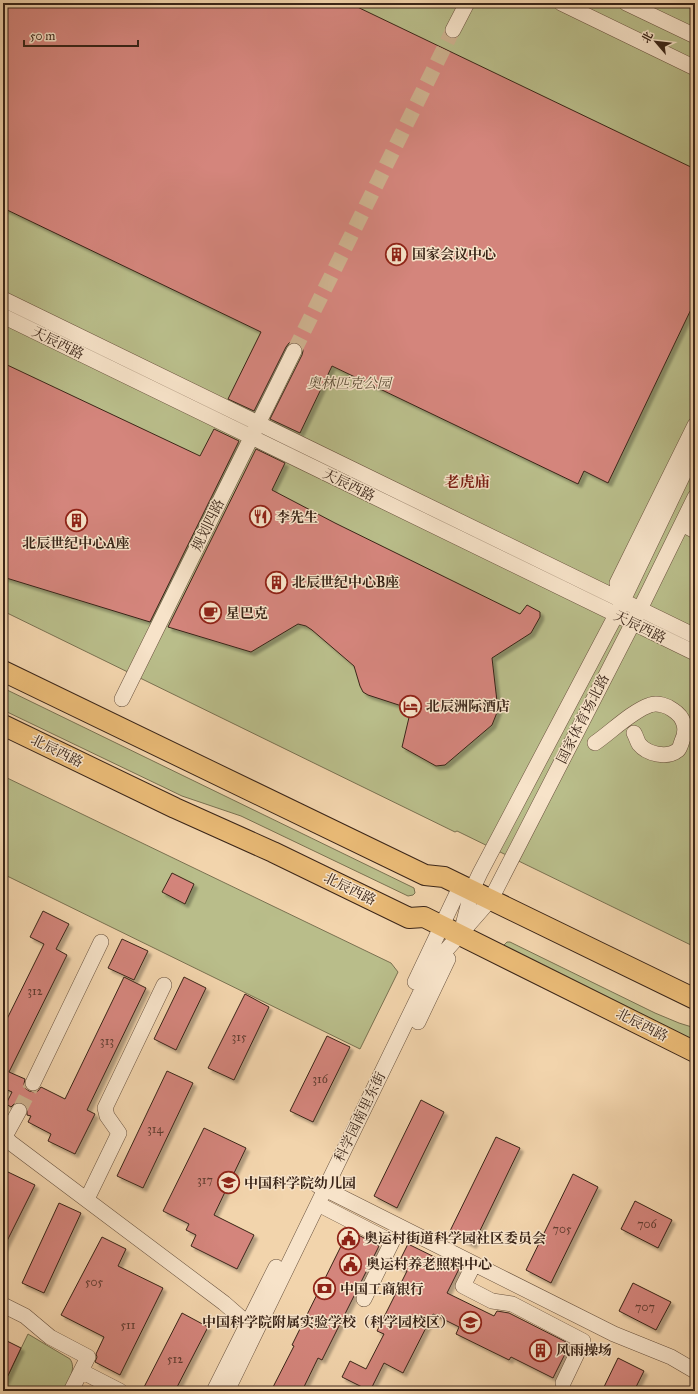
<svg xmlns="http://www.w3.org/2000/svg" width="698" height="1394" font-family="'IM FELL Great Primer','Noto Serif SC',serif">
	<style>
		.green { fill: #b9bd8a; stroke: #7a7151 }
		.building { fill: #d4857b; stroke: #3a2518; filter: url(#shadow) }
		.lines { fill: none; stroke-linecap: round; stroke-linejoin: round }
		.minor-tunnel { stroke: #cdb18e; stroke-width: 15; stroke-dasharray: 15 8; stroke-linecap: butt }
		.minor-casing { stroke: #68513d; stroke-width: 16 }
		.major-casing { stroke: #3a2518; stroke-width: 22 }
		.minor { stroke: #f7e3c9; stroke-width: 15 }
		.major { stroke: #e9ba76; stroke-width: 20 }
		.labels { text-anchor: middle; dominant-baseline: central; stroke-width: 3; stroke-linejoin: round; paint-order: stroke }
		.number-label { font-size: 12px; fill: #603d31 }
		.poi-label { font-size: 14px; font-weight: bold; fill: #3a2518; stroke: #f7e3c9; text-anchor: start }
		.street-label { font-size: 14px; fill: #3a2518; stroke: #f7e3c9 }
		.park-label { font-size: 14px; font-style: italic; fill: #5a4b34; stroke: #f7e3c9 }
		.neighbourhood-label { font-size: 15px; font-weight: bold; fill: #7a1f14; stroke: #f7e3c9 }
	</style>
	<defs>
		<filter id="shadow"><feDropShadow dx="3.5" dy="3.5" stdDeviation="1" flood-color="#0004"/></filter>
	</defs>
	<rect width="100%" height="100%" fill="#f2d4ac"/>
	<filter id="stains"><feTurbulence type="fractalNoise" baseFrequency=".005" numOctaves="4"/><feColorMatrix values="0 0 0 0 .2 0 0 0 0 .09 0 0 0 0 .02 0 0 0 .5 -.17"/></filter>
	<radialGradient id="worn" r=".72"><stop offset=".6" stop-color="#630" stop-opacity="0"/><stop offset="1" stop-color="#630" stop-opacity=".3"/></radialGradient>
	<path class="green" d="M3,3H695V947L457,831L455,832L3,611Z
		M3,688L414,888L415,893L413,895L408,896L241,816L182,796L3,710Z
		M3,776L391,963L398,972L360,1049L3,874Z
		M507,942H510L655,1013L679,1023L695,1028V1044L503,948L504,945Z
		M28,1334L70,1359C77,1369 68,1381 63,1391H3V1386Z"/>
	<path class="building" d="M3,3H349L695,169V301L608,483L584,471L578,484L332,366L300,433L270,419L302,355L303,351L302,346L298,343L294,342L289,343L286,347L254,411L228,399L261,332L3,208Z
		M3,363L200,456L214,429L239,441L150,622L3,577Z
		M256,449L285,463L272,490L335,523L520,614L527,605L540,612V617L531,633L492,658L498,710L492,725L445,765L436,766L402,747L411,709L368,695L363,692L360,686L354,666L312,630L306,626L298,624L251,652L168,627Z
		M172,873L194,884L185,904L162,892Z
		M43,911L69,924L56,949L67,955L9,1072L25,1079L24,1084L25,1088L29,1091L34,1092L38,1091L41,1087L65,1099L124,977L146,988L87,1110L95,1114L75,1154L48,1141L51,1134L28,1122L31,1116L27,1115V1107L24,1103L18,1102L14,1104L11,1107L6,1104L12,1092L3,1088V1027L44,944L30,937Z
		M122,939L148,951L134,980L108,968Z
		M184,977L206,988L176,1050L154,1039Z
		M245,994L269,1007L234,1080L208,1068Z
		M327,1036L350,1047L313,1122L290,1111Z
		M167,1071L193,1083L143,1188L117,1176Z
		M421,1100L444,1112L397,1208L374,1196Z
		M204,1128L246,1148L214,1215L254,1235L237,1269L191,1246L196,1235L186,1230L189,1224L163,1211Z
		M496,1137L520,1148L473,1245L449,1233Z
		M8,1172L35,1185L3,1249V1182Z
		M573,1174L598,1187L551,1283L526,1270Z
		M635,1201L672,1220L658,1248L621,1229Z
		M59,1203L81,1213L44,1293L22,1283Z
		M349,1230L379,1246L322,1360L318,1358L302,1391H271L294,1346L292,1345Z
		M102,1237L126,1249L118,1266L163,1288L120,1375L95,1362L97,1357L96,1354L104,1337L61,1315Z
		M408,1244L459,1269L447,1293L494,1316L497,1311L509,1313L570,1344L553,1378L511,1357L509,1360L456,1334L459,1327L433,1314L403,1373L384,1363L370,1391L342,1377L350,1361L366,1369L384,1334L377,1331L407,1271L397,1266Z
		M633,1283L671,1302L656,1330L619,1311Z
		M182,1313L208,1327L175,1391H142Z
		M3,1339L21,1348L3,1386Z
		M618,1358L644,1371L634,1391H602Z"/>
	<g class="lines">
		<path class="minor-tunnel" d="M294,351L453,30
			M19,1111L33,1083"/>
		<defs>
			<path id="minor" d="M561,3L695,68
				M626,3L695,36
				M453,30L467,3
				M3,299L695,636
				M3,316L695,653
				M682,524L695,531
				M623,600L617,583L695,425
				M122,699L294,351
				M595,743C611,732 632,711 650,705C657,702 668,706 673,710C684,717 688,729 682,741C681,744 680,748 678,750C667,759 647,754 639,744C637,741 636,736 634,733
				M462,929L472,890L480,873L616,615L695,450
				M415,982L461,885
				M418,1022L448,959
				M33,1083L101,942
				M3,1135L11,1143L224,1303L255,1330
				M3,1140L19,1111
				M317,1185L614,1334L671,1357L695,1371
				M87,1199L119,1133L107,1116L105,1108L164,985
				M318,1204L392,1242L364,1299
				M474,1264L463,1286L492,1301L512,1304L583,1341L563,1383
				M3,1305L25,1316L50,1337L88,1357L71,1391
				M81,1371L120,1391
				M214,1391L276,1267
				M227,1391L429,975L441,956L491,899L640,609L695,497"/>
			<path id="major" d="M3,671L425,875L444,877L695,999
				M3,725L175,808L273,852L409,918L424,917L695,1052"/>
		</defs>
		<use href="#minor" class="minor-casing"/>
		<use href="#major" class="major-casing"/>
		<use href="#minor" class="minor"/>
		<use href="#major" class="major"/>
	</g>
	<defs>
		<symbol id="building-ring" viewBox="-11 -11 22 22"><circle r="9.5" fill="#f7e3c9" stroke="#8f2418" stroke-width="1.5"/><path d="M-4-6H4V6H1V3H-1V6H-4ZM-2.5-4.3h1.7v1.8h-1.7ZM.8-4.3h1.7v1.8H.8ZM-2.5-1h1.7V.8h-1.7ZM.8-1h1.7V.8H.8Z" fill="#8f2418"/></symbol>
		<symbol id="restaurant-ring" viewBox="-11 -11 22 22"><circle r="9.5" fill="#f7e3c9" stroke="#8f2418" stroke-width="1.5"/><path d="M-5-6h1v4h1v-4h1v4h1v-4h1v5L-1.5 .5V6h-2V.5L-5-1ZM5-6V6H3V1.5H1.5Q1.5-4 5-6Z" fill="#8f2418"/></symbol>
		<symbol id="cafe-ring" viewBox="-11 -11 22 22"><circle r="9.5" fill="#f7e3c9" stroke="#8f2418" stroke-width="1.5"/><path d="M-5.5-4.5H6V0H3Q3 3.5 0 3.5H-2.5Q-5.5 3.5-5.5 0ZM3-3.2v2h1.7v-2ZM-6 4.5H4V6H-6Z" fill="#8f2418"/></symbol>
		<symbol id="hotel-ring" viewBox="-11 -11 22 22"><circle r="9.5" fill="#f7e3c9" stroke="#8f2418" stroke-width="1.5"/><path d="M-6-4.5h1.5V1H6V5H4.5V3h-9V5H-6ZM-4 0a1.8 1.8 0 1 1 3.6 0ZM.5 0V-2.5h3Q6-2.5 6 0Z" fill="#8f2418"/></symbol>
		<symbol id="school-ring" viewBox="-11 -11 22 22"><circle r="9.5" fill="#f7e3c9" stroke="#8f2418" stroke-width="1.5"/><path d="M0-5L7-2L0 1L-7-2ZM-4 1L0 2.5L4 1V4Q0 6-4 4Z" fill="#8f2418"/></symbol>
		<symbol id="civic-ring" viewBox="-11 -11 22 22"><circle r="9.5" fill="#f7e3c9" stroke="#8f2418" stroke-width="1.5"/><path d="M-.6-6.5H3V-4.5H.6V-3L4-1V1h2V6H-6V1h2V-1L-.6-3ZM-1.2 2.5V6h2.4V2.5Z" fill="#8f2418"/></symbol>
		<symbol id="bank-ring" viewBox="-11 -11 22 22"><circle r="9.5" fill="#f7e3c9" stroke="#8f2418" stroke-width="1.5"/><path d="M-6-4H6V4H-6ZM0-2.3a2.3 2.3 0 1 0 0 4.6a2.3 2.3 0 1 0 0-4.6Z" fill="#8f2418"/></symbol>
	</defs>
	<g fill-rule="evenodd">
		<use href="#building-ring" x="384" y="242" width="25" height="25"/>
		<use href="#restaurant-ring" x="248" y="504" width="25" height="25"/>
		<use href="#building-ring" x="64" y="508" width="25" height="25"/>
		<use href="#building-ring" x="264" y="570" width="25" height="25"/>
		<use href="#cafe-ring" x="198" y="600" width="25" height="25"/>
		<use href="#hotel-ring" x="398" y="694" width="25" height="25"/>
		<use href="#school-ring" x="216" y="1170" width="25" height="25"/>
		<use href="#civic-ring" x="336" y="1226" width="25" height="25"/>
		<use href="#civic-ring" x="338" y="1252" width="25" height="25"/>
		<use href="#bank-ring" x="312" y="1276" width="25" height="25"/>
		<use href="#school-ring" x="458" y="1310" width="25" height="25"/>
		<use href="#building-ring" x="528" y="1338" width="25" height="25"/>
	</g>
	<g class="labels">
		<g class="number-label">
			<text x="35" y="991">312</text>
			<text x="239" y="1037">315</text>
			<text x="107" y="1041">313</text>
			<text x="320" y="1079">316</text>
			<text x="155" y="1129">314</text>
			<text x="205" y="1180">317</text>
			<text x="647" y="1224">706</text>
			<text x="562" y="1229">705</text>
			<text x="94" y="1282">505</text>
			<text x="645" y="1307">707</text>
			<text x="128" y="1325">511</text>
			<text x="175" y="1359">512</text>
		</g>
		<g class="poi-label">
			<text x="412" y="254">国家会议中心</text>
			<text x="276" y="517">李先生</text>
			<text x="76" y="543" text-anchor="middle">北辰世纪中心A座</text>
			<text x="292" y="582">北辰世纪中心B座</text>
			<text x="226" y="613">星巴克</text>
			<text x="426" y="706">北辰洲际酒店</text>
			<text x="244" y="1183">中国科学院幼儿园</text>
			<text x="364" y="1238">奥运村街道科学园社区委员会</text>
			<text x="366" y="1264">奥运村养老照料中心</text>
			<text x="340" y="1289">中国工商银行</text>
			<text x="454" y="1322" text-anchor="end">中国科学院附属实验学校（科学园校区）</text>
			<text x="556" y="1350">风雨操场</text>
		</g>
		<g class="street-label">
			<text transform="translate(58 343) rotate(26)">天辰西路</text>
			<text transform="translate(349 485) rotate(26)">天辰西路</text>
			<text transform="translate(208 525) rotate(-64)">规划四路</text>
			<text transform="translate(640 627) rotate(26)">天辰西路</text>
			<text transform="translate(583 719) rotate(-63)">国家体育场北路</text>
			<text transform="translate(57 751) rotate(26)">北辰西路</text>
			<text transform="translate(350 889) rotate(26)">北辰西路</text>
			<text transform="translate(642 1025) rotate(27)">北辰西路</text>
			<text transform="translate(360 1117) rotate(-64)">科学园南里东街</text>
		</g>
		<g class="park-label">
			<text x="349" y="383">奥林匹克公园</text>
		</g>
		<g class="neighbourhood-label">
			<text x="467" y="482">老虎庙</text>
		</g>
	</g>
	<rect width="698" height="1394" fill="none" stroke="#f2d4ac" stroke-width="16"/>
	<rect x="4" y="4" width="690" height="1386" fill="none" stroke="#3a2518" stroke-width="2"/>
	<rect x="8" y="8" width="682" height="1378" fill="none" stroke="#3a2518"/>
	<g transform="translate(656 42) rotate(298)" stroke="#f7e3c9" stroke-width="3" paint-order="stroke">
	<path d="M0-3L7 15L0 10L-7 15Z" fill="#3a2518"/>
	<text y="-6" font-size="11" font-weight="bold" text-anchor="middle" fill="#3a2518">北</text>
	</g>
	<path d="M24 40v6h114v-6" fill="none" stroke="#3a2518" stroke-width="2"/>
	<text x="30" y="40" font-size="12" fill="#3a2518" stroke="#f7e3c9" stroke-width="3" paint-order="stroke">50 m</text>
	<rect width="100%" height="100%" filter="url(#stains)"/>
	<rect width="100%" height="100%" fill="url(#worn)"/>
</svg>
